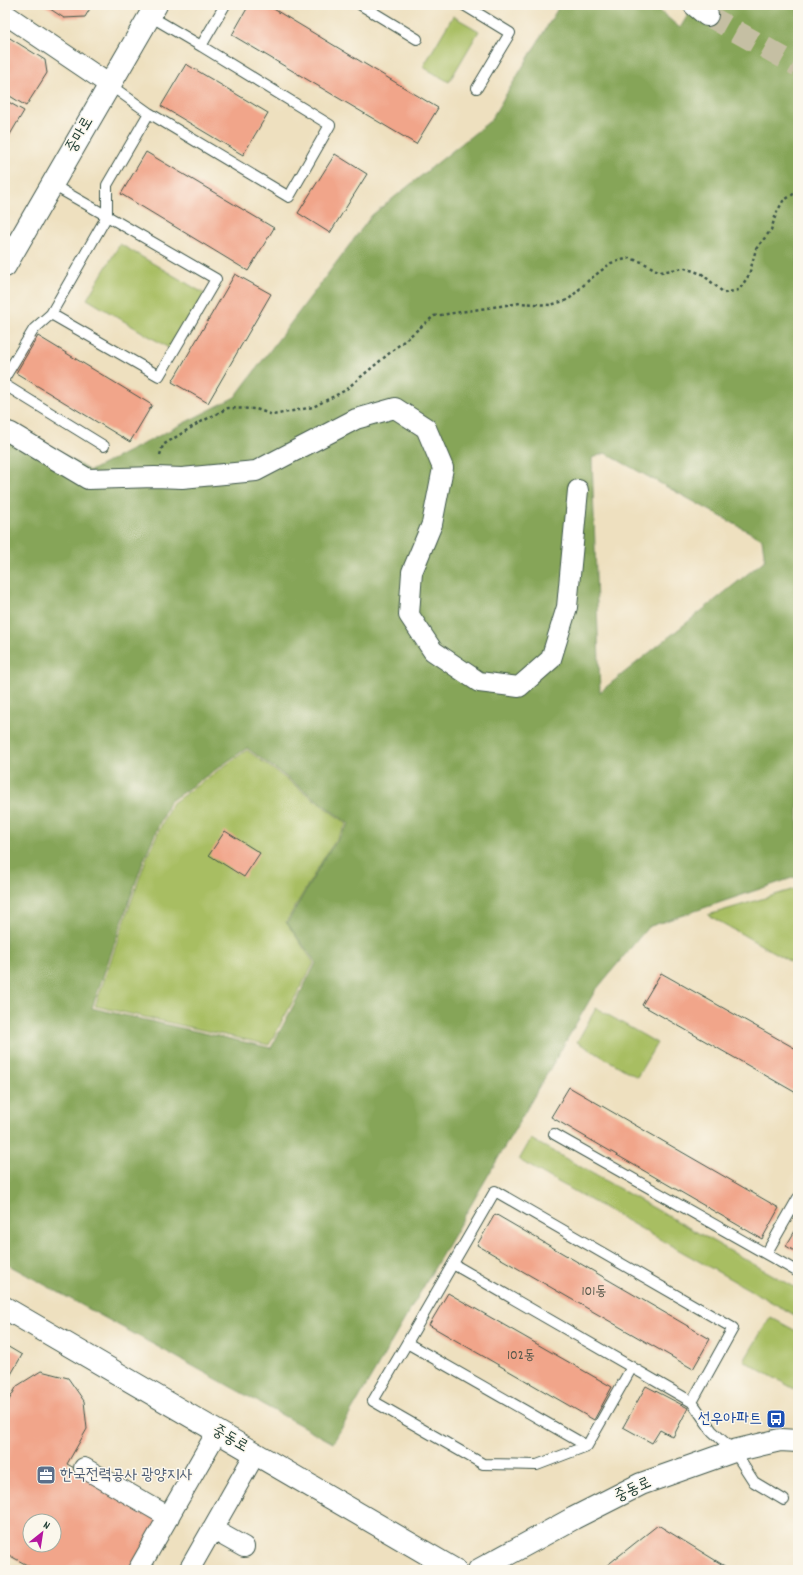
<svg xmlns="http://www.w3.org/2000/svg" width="803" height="1575" font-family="Dekko,'Poor Story',sans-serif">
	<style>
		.green { fill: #a8be62; stroke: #647e4b }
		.forest { fill: #86a558; stroke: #527146; fill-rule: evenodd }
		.building { fill: #f1a58a; fill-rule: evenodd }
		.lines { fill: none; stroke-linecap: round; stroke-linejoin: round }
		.tertiary-tunnel { stroke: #c5bfa3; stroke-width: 22; stroke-dasharray: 22 11; stroke-linecap: butt }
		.service-casing { stroke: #3e5549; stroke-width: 12 }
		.minor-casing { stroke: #3e5549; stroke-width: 22 }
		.tertiary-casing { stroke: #3e5549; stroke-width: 24 }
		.secondary-casing { stroke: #3e5549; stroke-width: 24 }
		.path { stroke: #3e5549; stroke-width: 2.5; stroke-dasharray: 3 3; stroke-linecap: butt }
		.service { stroke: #fff; stroke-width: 10 }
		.minor { stroke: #fff; stroke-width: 20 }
		.tertiary { stroke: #fff; stroke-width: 22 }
		.secondary { stroke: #fff; stroke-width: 22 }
		.labels { text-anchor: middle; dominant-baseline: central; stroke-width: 3; stroke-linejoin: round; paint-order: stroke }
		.number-label { font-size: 14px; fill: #54574a }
		.street-label { font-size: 16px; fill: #1f3d34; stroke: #fbf7ec }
		.transit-label { font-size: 16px; fill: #164399; stroke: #fbf7ec; text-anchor: end }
		.service-label { font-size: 16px; fill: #4e5e75; stroke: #fbf7ec; text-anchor: start }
	</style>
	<rect width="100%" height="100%" fill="#fbf7ec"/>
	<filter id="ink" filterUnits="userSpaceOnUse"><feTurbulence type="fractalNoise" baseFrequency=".025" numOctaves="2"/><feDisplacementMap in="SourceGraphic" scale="8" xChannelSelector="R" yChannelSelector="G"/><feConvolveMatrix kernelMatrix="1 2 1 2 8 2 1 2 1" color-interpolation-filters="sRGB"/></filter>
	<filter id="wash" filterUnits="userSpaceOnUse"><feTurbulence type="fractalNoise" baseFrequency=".012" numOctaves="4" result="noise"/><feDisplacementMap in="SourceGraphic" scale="16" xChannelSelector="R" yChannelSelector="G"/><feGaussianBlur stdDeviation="0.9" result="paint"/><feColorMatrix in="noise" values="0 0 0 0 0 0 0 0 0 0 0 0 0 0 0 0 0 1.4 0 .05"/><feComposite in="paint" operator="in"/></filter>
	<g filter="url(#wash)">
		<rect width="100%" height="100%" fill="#eee0bf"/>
		<path class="green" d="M453,16L479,31L449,82L423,67Z
			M120,244L205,294L172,350L87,299Z
			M247,750L347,824L325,856L286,922L314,963L269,1045L95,1006L146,859L171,804Z
			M798,888V966L708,915Z
			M596,1008L657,1043L637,1077L577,1042Z
			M531,1139L798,1289V1317L519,1160Z
			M770,1317L798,1332V1391L744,1361Z"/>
		<path class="forest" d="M560,5H653L680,28L694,5H798V876L648,927L595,991L333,1443L5,1263V419L90,471L235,397L372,215L490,121ZM605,453L762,539L765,560L600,692L592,458ZM247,748L349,824L326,856L287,923L316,963L271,1048L92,1008L144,859L169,802Z"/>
		<g id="blocks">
			<path class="building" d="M44,5H92L85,17L64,18Z
				M249,5H267L438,108L416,144L232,35Z
				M5,35L45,60L47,73L26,106L5,93Z
				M186,64L268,113L243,155L161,106Z
				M5,100L24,111L5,143Z
				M146,152L274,228L248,271L121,194Z
				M335,154L367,174L330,233L298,213Z
				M235,274L271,294L208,403L172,382Z
				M38,336L152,405L130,442L16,373Z
				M225,831L260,853L244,877L209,855Z
				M661,973L798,1050V1094L642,1005Z
				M569,1087L779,1208L762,1239L551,1117Z
				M495,1214L710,1339L693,1369L477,1245Z
				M798,1226V1253L786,1246Z
				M448,1293L612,1387L594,1420L429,1325Z
				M5,1345L22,1355L5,1385Z
				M41,1371L68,1378L84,1401L87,1429L67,1464L161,1516L130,1570H36L5,1553V1407L17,1386ZM30,1521H54V1545H30Z
				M646,1386L688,1408L673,1437L660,1430L652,1443L623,1427Z
				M658,1525L723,1565L731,1570H601Z"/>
		</g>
	</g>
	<g filter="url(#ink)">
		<use href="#blocks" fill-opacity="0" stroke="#3e5549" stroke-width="1"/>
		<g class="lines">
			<path class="tertiary-tunnel" d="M707,15L798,66"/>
			<defs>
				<path id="service" d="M361,5L417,39
					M464,5L510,33L477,88
					M150,16L201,46L225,5
					M110,85L149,113
					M51,314L159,376L216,279L107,216V185L149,113L289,197L330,125L201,46
					M5,377L34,329L51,314L107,216L51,184
					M5,385L104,446
					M554,1134L798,1272
					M766,1254L798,1198
					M453,1264L692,1402
					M407,1343L373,1401L483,1464L537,1465L587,1446
					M632,1367L587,1446L407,1343L495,1191L733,1328L692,1402L712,1431L734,1451L754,1482L784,1500"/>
				<path id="minor" d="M5,14L110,85
					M5,431L11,433L88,479L155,477L182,478L256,471L356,419L395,408L426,428L443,468L432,524L412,572L409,615L433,651L479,682L519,687L551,659L567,607L578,490
					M84,1468L169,1517
					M212,1529L244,1547
					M138,1570L217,1432
					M189,1570L255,1454"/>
				<path id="tertiary" d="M695,5L707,15
					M5,1308L455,1570
					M479,1570L574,1518L641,1484L734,1451L780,1440L798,1441"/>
				<path id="secondary" d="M5,266L156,5"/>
			</defs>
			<use href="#service" class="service-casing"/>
			<use href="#minor" class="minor-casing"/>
			<use href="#tertiary" class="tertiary-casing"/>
			<use href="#secondary" class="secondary-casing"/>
			<path class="path" d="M160,455L163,445L197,424L228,408L256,409L273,415L313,407L344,391L434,316L520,303L550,305L568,300L589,280L611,263L629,258L642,262L660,272L685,268L702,274L724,293L739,290L749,275L756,249L771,230L776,214L783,201L798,191"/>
			<use href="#service" class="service"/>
			<use href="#minor" class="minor"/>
			<use href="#tertiary" class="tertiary"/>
			<use href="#secondary" class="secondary"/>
		</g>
	</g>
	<defs>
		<symbol id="bus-square" viewBox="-11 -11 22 22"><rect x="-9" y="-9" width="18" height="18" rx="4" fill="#1a4fb4" stroke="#fbf7ec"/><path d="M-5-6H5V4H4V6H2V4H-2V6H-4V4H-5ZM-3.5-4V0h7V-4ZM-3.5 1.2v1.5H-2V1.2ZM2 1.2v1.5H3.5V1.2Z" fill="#fff"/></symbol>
		<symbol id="office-square" viewBox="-11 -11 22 22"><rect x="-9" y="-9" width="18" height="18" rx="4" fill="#5c6f8a" stroke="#fbf7ec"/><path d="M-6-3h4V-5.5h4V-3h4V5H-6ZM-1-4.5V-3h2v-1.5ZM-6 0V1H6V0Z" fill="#fff"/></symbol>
	</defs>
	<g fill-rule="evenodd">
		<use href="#bus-square" x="765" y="1408" width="22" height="22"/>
		<use href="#office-square" x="35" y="1464" width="22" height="22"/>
	</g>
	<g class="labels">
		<g class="number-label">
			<text x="594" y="1292">101동</text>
			<text x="521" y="1356">102동</text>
		</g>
		<g class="street-label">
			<text transform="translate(80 135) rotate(-60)">중마로</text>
			<text transform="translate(230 1439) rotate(30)">중동로</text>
			<text transform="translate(633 1490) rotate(-24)">중동로</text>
		</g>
		<g class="transit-label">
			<text x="762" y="1419">선우아파트</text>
		</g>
		<g class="service-label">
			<text x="60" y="1475">한국전력공사 광양지사</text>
		</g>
	</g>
	<rect width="803" height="1575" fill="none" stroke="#fbf7ec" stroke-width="20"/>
	<g transform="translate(42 1533) rotate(30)"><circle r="19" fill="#fbf7ec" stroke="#a3ada2"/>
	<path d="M0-3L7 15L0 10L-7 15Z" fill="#b5179e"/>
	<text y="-6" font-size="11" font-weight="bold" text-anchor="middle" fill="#1f3d34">N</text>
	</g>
</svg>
